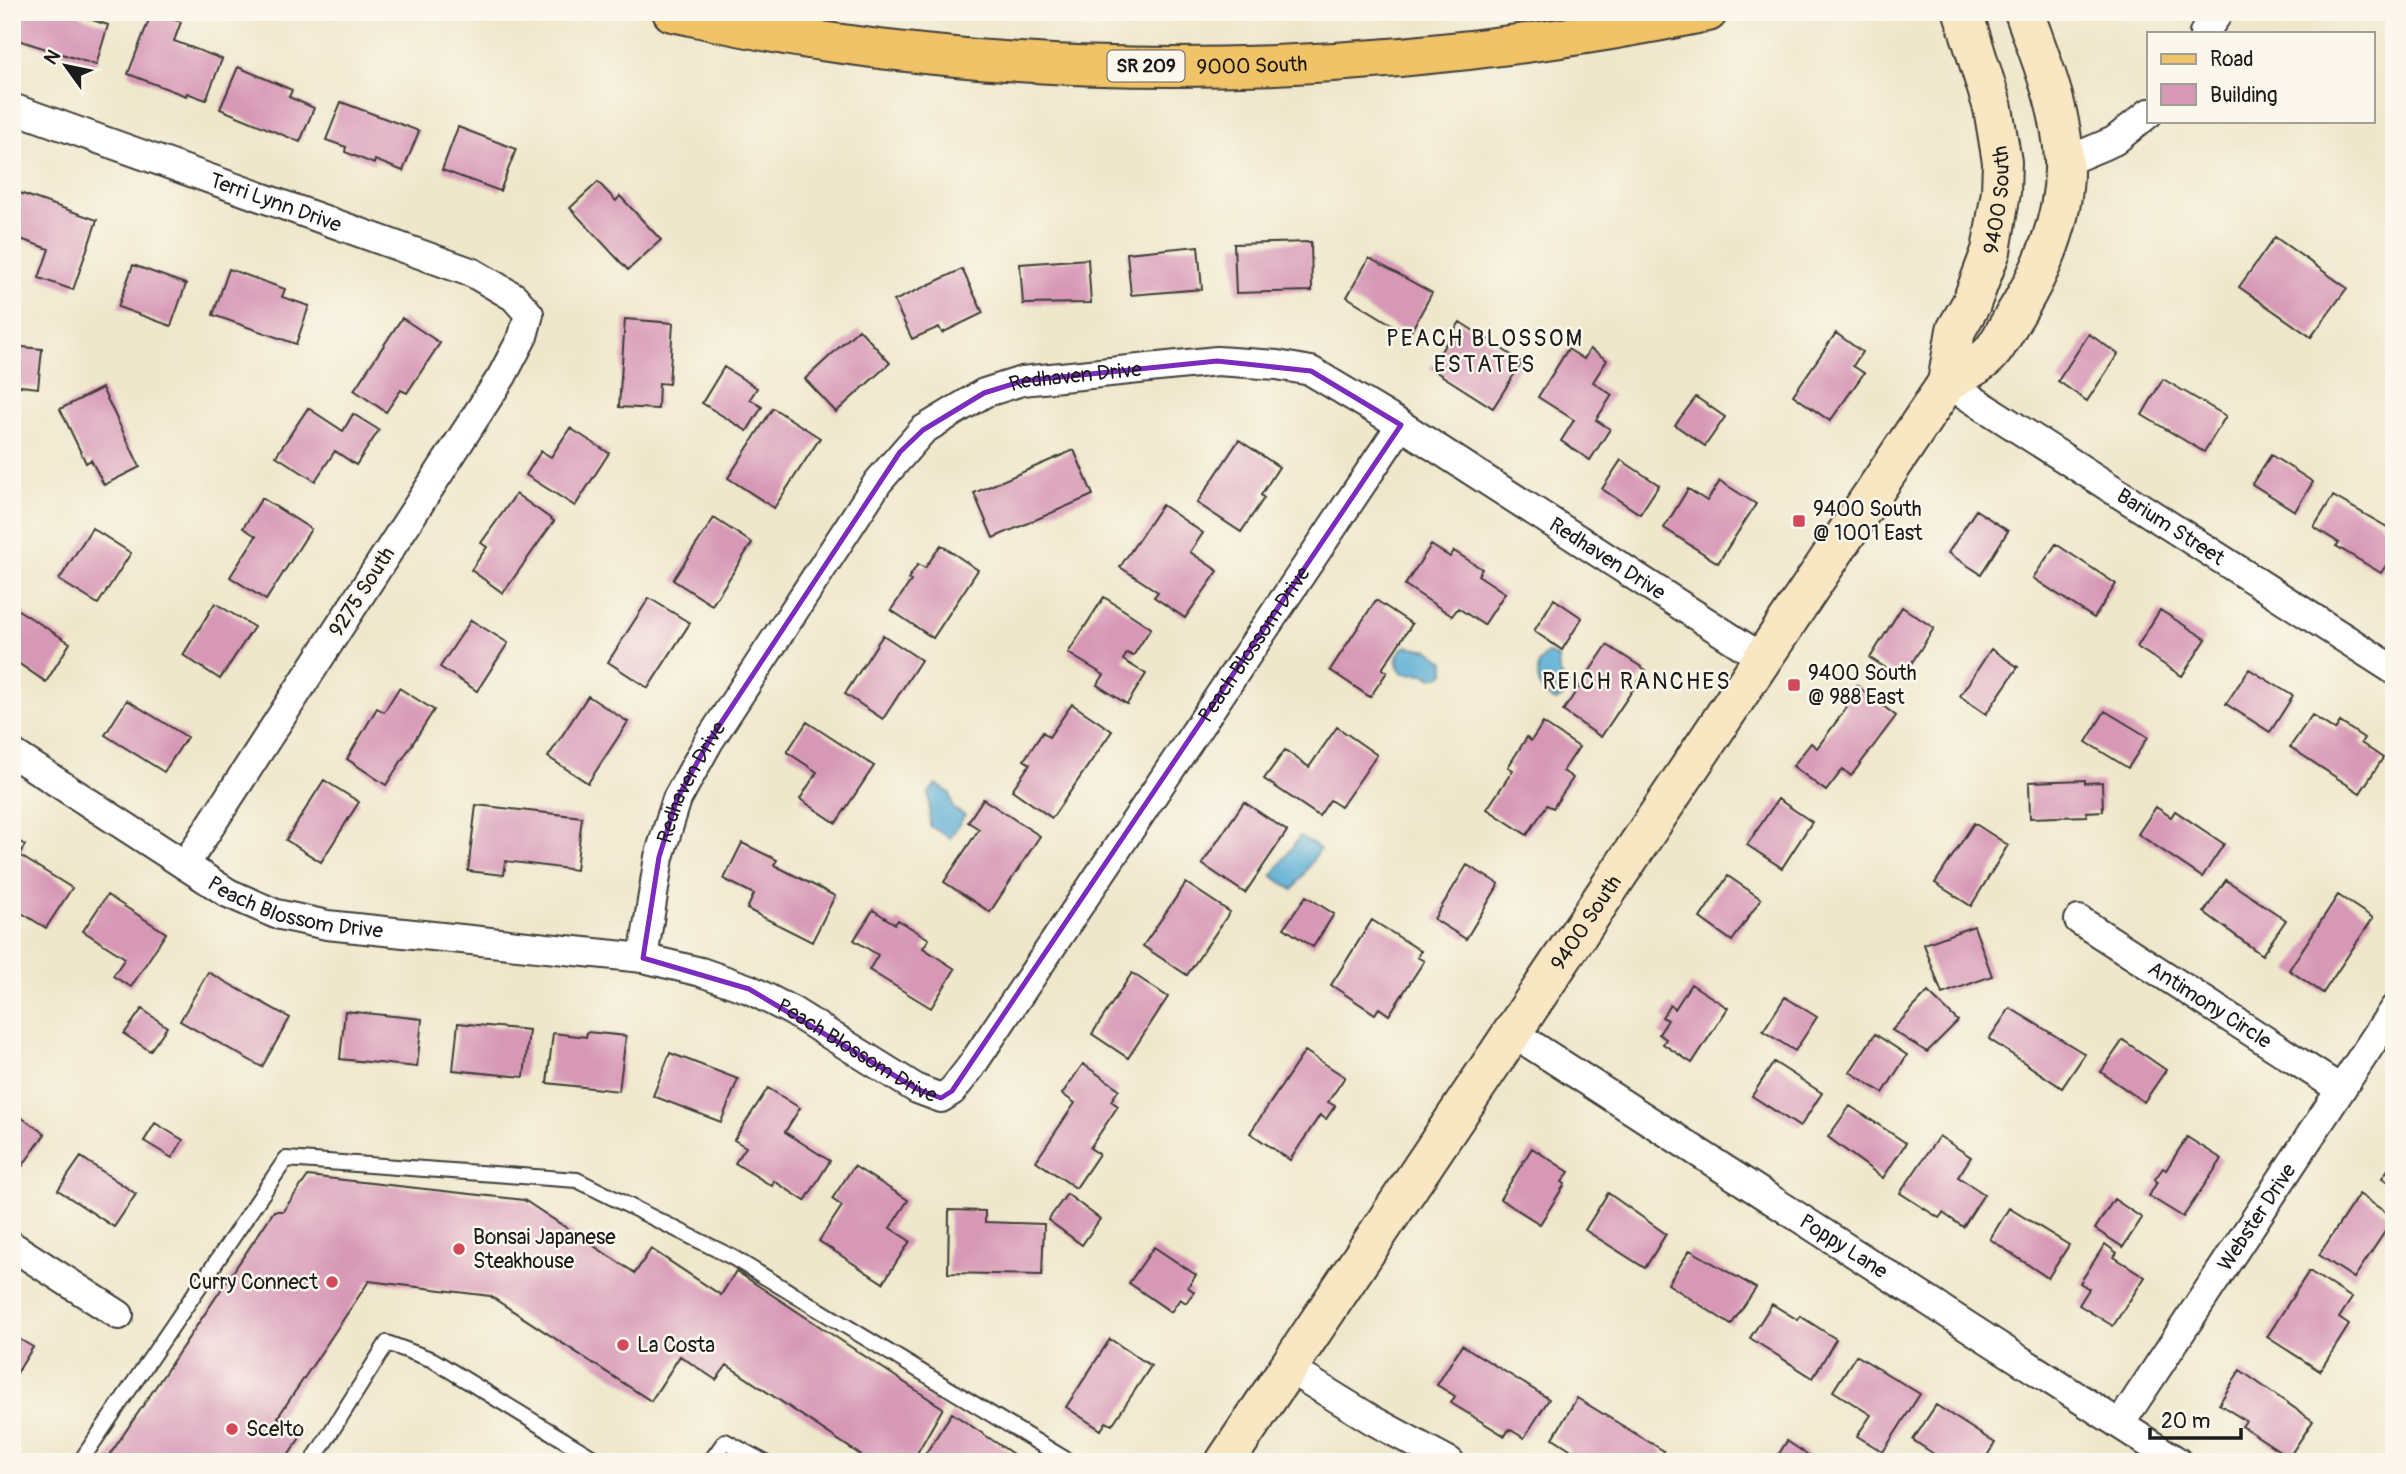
<svg xmlns="http://www.w3.org/2000/svg" width="2406" height="1474" font-family="Pangolin,sans-serif">
	<style>
		.water { fill: #57acd4; stroke: #3a6478; stroke-width: 2 }
		.building { fill: #d798b6 }
		.lines { fill: none; stroke-linecap: round; stroke-linejoin: round }
		.lane-casing { stroke: #3c3a36; stroke-width: 18 }
		.street-casing { stroke: #3c3a36; stroke-width: 32 }
		.secondary-casing { stroke: #3c3a36; stroke-width: 42 }
		.primary-casing { stroke: #3c3a36; stroke-width: 42 }
		.lane { stroke: #fff; stroke-width: 14 }
		.street { stroke: #fff; stroke-width: 28 }
		.secondary { stroke: #f9e7c3; stroke-width: 38 }
		.primary { stroke: #f1c369; stroke-width: 38 }
		.marked { fill: none; stroke: #7b2cbf; stroke-width: 5; stroke-linejoin: round }
		.poi-dot { fill: #d1495b; stroke: #fbf7ec; stroke-width: 2.5 }
		.labels { text-anchor: middle; dominant-baseline: central; stroke-width: 5; stroke-linejoin: round; paint-order: stroke }
		.shield { fill: #fbf7ec; stroke: #5f5e5a; stroke-width: 2 }
		.shield-label { font-size: 19px; font-weight: bold; fill: #1c1c1c }
		.street-label { font-size: 21px; fill: #1c1c1c; stroke: #fbf7ec }
		.poi-label { font-size: 21px; fill: #1c1c1c; stroke: #fbf7ec; text-anchor: start }
		.neighbourhood-label { font-size: 23px; letter-spacing: 2px; fill: #1c1c1c; stroke: #fbf7ec }
	</style>
	<rect width="100%" height="100%" fill="#fbf7ec"/>
	<filter id="ink" filterUnits="userSpaceOnUse"><feTurbulence type="fractalNoise" baseFrequency=".0143" numOctaves="2"/><feDisplacementMap in="SourceGraphic" scale="14" xChannelSelector="R" yChannelSelector="G"/><feConvolveMatrix kernelMatrix="1 2 1 2 8 2 1 2 1" color-interpolation-filters="sRGB"/></filter>
	<filter id="wash" filterUnits="userSpaceOnUse"><feTurbulence type="fractalNoise" baseFrequency=".00686" numOctaves="4" result="noise"/><feDisplacementMap in="SourceGraphic" scale="28" xChannelSelector="R" yChannelSelector="G"/><feGaussianBlur stdDeviation="1.57" result="paint"/><feColorMatrix in="noise" values="0 0 0 0 0 0 0 0 0 0 0 0 0 0 0 0 0 1.4 0 .05"/><feComposite in="paint" operator="in"/></filter>
	<g filter="url(#wash)">
		<rect width="100%" height="100%" fill="#efe7cb"/>
		<path class="water" d="M1407,646L1429,650L1445,662V674L1433,678L1424,674L1402,673C1394,662 1395,652 1407,646Z
			M1547,653L1558,658L1559,671L1568,686L1565,695L1556,701C1539,694 1536,680 1539,664Z
			M936,784L950,793L953,809L965,815L950,838L930,826L929,793Z
			M1300,836L1320,849L1293,890L1272,876Z"/>
		<g id="blocks">
			<path class="building" d="M20,12H81L80,16L108,25L96,65L12,38Z
				M152,12L181,22L174,41L222,59L206,100L187,93L186,96L128,74Z
				M238,67L292,90L289,97L314,108L300,142L220,109Z
				M341,102L419,131L403,171L375,160L374,164L345,152L346,147L326,140Z
				M458,127L516,149L500,191L442,170Z
				M598,182L616,201L620,196L661,240L628,270L570,208Z
				M17,192L97,220L73,290L39,278L49,249L12,236V205Z
				M2275,237L2347,288L2311,337L2239,287Z
				M1311,242L1312,291L1236,293L1234,244Z
				M1198,246L1202,289L1131,295L1127,253Z
				M1369,258L1432,293L1409,335L1347,297Z
				M1088,259L1091,303L1023,304L1020,264Z
				M133,265L186,284L171,326L118,307Z
				M229,269L285,289L282,297L309,306L296,344L213,315Z
				M962,269L983,313L942,333L939,327L912,339L894,301Z
				M402,318L440,343L407,393L401,390L386,412L354,390Z
				M625,319L673,323L669,384L659,383L658,409L619,407Z
				M1460,322L1522,362L1493,408L1430,368Z
				M859,329L890,363L836,412L805,379Z
				M1836,333L1862,352L1853,366L1864,373L1830,421L1793,395Z
				M2089,334L2118,354L2087,401L2058,381Z
				M12,346L42,349L38,388L12,385Z
				M1568,349L1584,359L1590,349L1607,360L1593,382L1612,395L1596,420L1610,429L1590,460L1561,441L1574,420L1538,397Z
				M724,367L757,388L750,399L762,407L747,431L702,403Z
				M2163,379L2226,416L2204,452L2142,415Z
				M102,388L140,467L104,485L91,460L86,463L60,409Z
				M1696,397L1725,417L1705,446L1675,425Z
				M308,408L343,431L353,414L379,430L356,465L335,451L315,481L276,456Z
				M773,408L820,438L774,508L728,478Z
				M570,428L609,453L575,506L526,475L541,451L551,457Z
				M1239,440L1279,467L1261,495L1264,498L1241,532L1197,503Z
				M1074,450L1093,495L993,538L974,493Z
				M2271,455L2313,482L2295,511L2252,484Z
				M1621,460L1659,485L1640,514L1602,489Z
				M1720,481L1756,504L1718,563L1664,528L1688,489L1707,501Z
				M516,494L554,521L503,593L471,570L487,547L481,543Z
				M2333,496L2394,531V553L2381,573L2336,546L2339,543L2314,527Z
				M262,498L311,529L266,600L230,577L256,536L243,528Z
				M1162,505L1203,533L1190,552L1218,571L1185,618L1154,597L1158,592L1120,567Z
				M1976,510L2008,531L1981,574L1948,553Z
				M714,518L752,543L712,605L673,580Z
				M92,528L131,553L98,604L59,580Z
				M2056,544L2116,584L2094,618L2033,578Z
				M941,545L978,570L933,638L891,610L911,581L908,579L918,564L925,568Z
				M1431,545L1450,557L1454,551L1482,569L1478,575L1505,593L1484,625L1458,608L1452,616L1405,585Z
				M1104,597L1151,628L1133,656L1127,653L1123,660L1146,674L1127,704L1097,685L1104,675L1068,653Z
				M649,598L690,623L648,688L608,662Z
				M1554,599L1582,618L1562,650L1534,631Z
				M1376,600L1412,624L1382,669L1387,672L1370,697L1330,670Z
				M215,603L254,627L220,679L183,655Z
				M12,606L70,643L46,682L18,663L15,668L12,666Z
				M1902,607L1934,628L1902,678L1870,658Z
				M2160,610L2206,639L2182,676L2137,647Z
				M471,620L508,643L477,691L440,667Z
				M883,635L921,660L883,719L845,694Z
				M1607,645L1646,670L1601,737L1563,711Z
				M1991,649L2018,667L1986,714L1960,696Z
				M2249,669L2293,696L2270,732L2226,704Z
				M1856,685L1896,716L1851,776L1843,769L1826,791L1793,766L1811,743L1817,748L1847,707L1843,703Z
				M399,688L434,710L386,785L347,759L377,708L384,712Z
				M588,696L628,722L588,783L548,757Z
				M127,700L187,737L164,772L105,735Z
				M1072,704L1112,731L1052,818L1012,790L1030,764L1024,760L1043,732L1049,737Z
				M2105,711L2148,737L2128,768L2086,742Z
				M2312,715L2335,730L2340,722L2364,738L2361,743L2383,758L2360,793L2290,747Z
				M807,722L874,766L836,823L800,799L817,772L787,752Z
				M1543,723L1579,747L1563,771L1573,778L1553,808L1547,805L1527,835L1487,809L1513,770L1508,767L1527,737L1531,741Z
				M1337,727L1377,755L1341,807L1330,800L1319,816L1264,779L1285,750L1309,767Z
				M324,780L359,802L321,862L286,840Z
				M2085,780V783L2102,782L2103,811L2086,812L2087,816L2030,818L2029,782Z
				M983,799L1040,836L990,912L944,882L979,829L968,822Z
				M1778,799L1812,822L1782,868L1747,845Z
				M1244,802L1287,831L1245,893L1202,864Z
				M476,805L582,817L576,870L506,861L504,875L468,871Z
				M2156,807L2171,817L2175,811L2224,844L2202,877L2138,834Z
				M1974,823L2008,845L1971,906L1935,883Z
				M12,837L25,845L19,855L72,888L46,928L12,907Z
				M742,843L777,860L774,865L835,896L812,942L747,909L754,894L724,879Z
				M1467,865L1499,884L1466,939L1434,919Z
				M1728,876L1761,899L1732,941L1700,918Z
				M2226,880L2286,920L2262,955L2204,912Z
				M1186,883L1230,912L1187,975L1143,946Z
				M107,895L166,933L131,987L113,976L125,958L83,931Z
				M2338,895L2373,918L2323,993L2289,970Z
				M1306,896L1334,914L1313,947L1284,928Z
				M873,910L895,924L898,920L929,939L923,948L955,969L931,1008L869,970L878,955L854,940Z
				M1372,920L1421,951L1417,957L1424,961L1389,1015L1379,1008L1375,1014L1331,985Z
				M1974,926L1992,976L1942,994L1924,944Z
				M208,972L290,1018L262,1067L180,1021Z
				M1132,973L1168,997L1128,1058L1092,1034Z
				M1691,984L1728,1008L1692,1063L1663,1044L1666,1039L1659,1034L1668,1020L1662,1017L1670,1005L1675,1009Z
				M1928,992L1958,1021L1927,1052L1892,1030Z
				M1785,997L1817,1017L1795,1051L1763,1031Z
				M2010,1008L2085,1054L2062,1088L1989,1039Z
				M142,1009L167,1027L150,1051L124,1034Z
				M345,1011L422,1019L417,1067L340,1059Z
				M458,1023L529,1030L524,1077L453,1070Z
				M587,1032L626,1036L619,1091L547,1083L553,1033L586,1037Z
				M1875,1034L1907,1055L1883,1093L1850,1072Z
				M2123,1040L2166,1070L2144,1102L2101,1072Z
				M1305,1051L1345,1077L1328,1102L1335,1106L1326,1119L1320,1115L1290,1160L1250,1133Z
				M670,1053L738,1079L721,1122L653,1096Z
				M1774,1062L1822,1093L1800,1127L1752,1096Z
				M1083,1064L1119,1089L1111,1101L1118,1106L1090,1148L1099,1154L1076,1188L1036,1161L1075,1103L1062,1094Z
				M768,1088L800,1108L785,1132L830,1161L805,1201L774,1181L772,1186L735,1163L746,1147L734,1140Z
				M1850,1106L1906,1143L1883,1178L1828,1137Z
				M12,1111L45,1134L21,1168L12,1162Z
				M155,1123L183,1140L172,1158L144,1141Z
				M1939,1136L1971,1157L1958,1177L1984,1194L1963,1227L1943,1213L1939,1218L1900,1193Z
				M2187,1137L2222,1159L2183,1217L2149,1196L2157,1182L2155,1179L2163,1168L2166,1170Z
				M1532,1148L1569,1172L1562,1182L1565,1184L1540,1224L1500,1199Z
				M81,1157L136,1194L114,1227L58,1190Z
				M2394,1161V1185L2382,1178Z
				M854,1166L908,1200L890,1228L910,1241L883,1283L819,1241L842,1206L832,1199Z
				M308,1176L524,1200L635,1273L651,1249L721,1295L736,1271L943,1408L912,1462H871L727,1365L716,1380L680,1356L651,1401L490,1296L369,1281L278,1417L303,1433L284,1462H105L274,1211H283Z
				M1608,1193L1666,1234L1645,1268L1585,1230Z
				M1067,1194L1100,1219L1082,1245L1048,1220Z
				M2359,1194L2394,1218L2354,1278L2319,1255Z
				M2114,1199L2142,1218L2123,1247L2095,1229Z
				M2009,1208L2069,1245L2048,1278L1990,1239Z
				M949,1210L985,1211V1222L1044,1224L1042,1275L948,1273Z
				M2105,1244L2117,1253L2114,1257L2145,1277L2113,1326L2079,1305L2089,1289L2080,1283Z
				M1154,1247L1196,1275L1188,1287L1194,1292L1186,1303L1180,1299L1171,1312L1129,1283Z
				M1690,1250L1756,1288L1731,1325L1668,1284Z
				M2309,1271L2352,1298L2339,1318L2349,1325L2320,1371L2267,1337Z
				M1772,1304L1798,1320L1800,1316L1836,1339L1813,1378L1750,1338Z
				M12,1335L33,1347L12,1381Z
				M1110,1339L1151,1366L1112,1425L1106,1422L1101,1430L1066,1407Z
				M1462,1345L1549,1399L1524,1438L1509,1429L1505,1436L1451,1403L1455,1396L1437,1385Z
				M1856,1355L1920,1394L1883,1452L1857,1436L1871,1415L1833,1391Z
				M2240,1370L2313,1421L2289,1457L2242,1426L2246,1421L2219,1404Z
				M1577,1398L1664,1451L1658,1462H1576L1566,1456L1570,1449L1553,1438Z
				M1936,1405L1995,1443L1983,1462H1946L1913,1440Z
				M952,1413L1025,1462H920Z
				M1787,1441L1808,1455L1804,1462H1774Z"/>
		</g>
	</g>
	<g filter="url(#ink)">
		<use href="#blocks" fill-opacity="0" stroke="#3c3a36" stroke-width="2"/>
		<g class="lines">
			<defs>
				<path id="lane" d="M80,1462L286,1159L577,1180L732,1257L1070,1462
					M312,1462L387,1343L433,1360L600,1462
					M710,1462L725,1441L764,1462
					M2393,1462L2394,1461"/>
				<g id="street">
					<path d="M2204,33L2219,12"/>
					<path id="s1" d="M12,108L473,273L514,297L529,314L523,336L502,376L185,865"/>
					<path d="M2064,162L2114,141L2149,113"/>
					<path id="s2" d="M1947,383L2394,670"/>
					<path id="s3" d="M12,753L228,893L276,914L327,925L643,958L701,972L749,989L792,1011L917,1089L941,1098L952,1091L970,1068L1401,425"/>
					<path id="s4" d="M2079,920L2340,1089"/>
					<path id="s5" d="M643,958L659,857L677,799L709,741L878,482L923,430L984,393L1022,381L1217,361L1277,365L1311,371L1401,425L1762,658"/>
					<path id="s6" d="M1510,1031L2178,1462"/>
					<path d="M12,1246L119,1315"/>
					<path d="M1288,1368L1374,1421L1450,1462"/>
					<path id="s7" d="M2120,1424L2394,1009"/>
				</g>
				<g id="secondary">
					<path id="s8" d="M1947,383L1956,330L1971,304L1991,251L2001,192L2002,162L1993,108L1963,12"/>
					<path id="s9" d="M1225,1462L1947,383C1960,374 1981,365 1991,353C1999,344 2005,331 2011,321C2041,273 2066,219 2064,161C2062,109 2041,60 2024,12"/>
				</g>
				<g id="primary">
					<path id="s10" d="M672,12C724,23 776,35 828,42C1120,85 1420,71 1708,12"/>
				</g>
			</defs>
			<use href="#lane" class="lane-casing"/>
			<use href="#street" class="street-casing"/>
			<use href="#secondary" class="secondary-casing"/>
			<use href="#primary" class="primary-casing"/>
			<use href="#lane" class="lane"/>
			<use href="#street" class="street"/>
			<use href="#secondary" class="secondary"/>
			<use href="#primary" class="primary"/>
		</g>
	</g>
	<path class="marked" d="M1217,361L1311,371L1401,425L952,1091L941,1098L917,1089L749,989L643,958L659,857L677,799L709,741L900,452L923,430L984,393L1022,381Z"/>
	<g class="poi-dot">
		<rect x="1792" y="514" width="14" height="14" rx="3.5"/>
		<rect x="1787" y="678" width="14" height="14" rx="3.5"/>
		<circle cx="459" cy="1249" r="7"/>
		<circle cx="332" cy="1282" r="7"/>
		<circle cx="623" cy="1345" r="7"/>
		<circle cx="232" cy="1429" r="7"/>
	</g>
	<g class="labels">
		<rect class="shield" x="1107.5" y="50.5" width="77" height="31" rx="5"/>
		<g class="shield-label">
			<text x="1146" y="66">SR 209</text>
		</g>
		<g class="street-label">
			<text stroke="none"><textPath href="#s10" startOffset="584">9000 South</textPath></text>
			<text stroke="none"><textPath href="#s8" startOffset="192">9400 South</textPath></text>
			<text stroke="none"><textPath href="#s1" startOffset="280">Terri Lynn Drive</textPath></text>
			<text stroke="none"><textPath href="#s5" startOffset="772">Redhaven Drive</textPath></text>
			<text stroke="none"><textPath href="#s2" startOffset="266">Barium Street</textPath></text>
			<text stroke="none"><textPath href="#s5" startOffset="1360">Redhaven Drive</textPath></text>
			<text transform="translate(362 592) rotate(-57)">9275 South</text>
			<text stroke="none"><textPath href="#s3" startOffset="1564">Peach Blossom Drive</textPath></text>
			<text stroke="none"><textPath href="#s5" startOffset="184">Redhaven Drive</textPath></text>
			<text stroke="none"><textPath href="#s3" startOffset="327">Peach Blossom Drive</textPath></text>
			<text stroke="none"><textPath href="#s9" startOffset="649">9400 South</textPath></text>
			<text stroke="none"><textPath href="#s4" startOffset="156">Antimony Circle</textPath></text>
			<text stroke="none"><textPath href="#s3" startOffset="915">Peach Blossom Drive</textPath></text>
			<text stroke="none"><textPath href="#s7" startOffset="248">Webster Drive</textPath></text>
			<text stroke="none"><textPath href="#s6" startOffset="397">Poppy Lane</textPath></text>
		</g>
		<g class="poi-label">
			<text x="1813" y="509">9400 South<tspan x="1813" dy="24">@ 1001 East</tspan></text>
			<text x="1808" y="673">9400 South<tspan x="1808" dy="24">@ 988 East</tspan></text>
			<text x="473" y="1237">Bonsai Japanese<tspan x="473" dy="24">Steakhouse</tspan></text>
			<text x="318" y="1282" text-anchor="end">Curry Connect</text>
			<text x="637" y="1345">La Costa</text>
			<text x="246" y="1429">Scelto</text>
		</g>
		<g class="neighbourhood-label">
			<text x="1485" y="338">PEACH BLOSSOM<tspan x="1485" dy="26">ESTATES</tspan></text>
			<text x="1637" y="681">REICH RANCHES</text>
		</g>
	</g>
	<rect width="2406" height="1474" fill="none" stroke="#fbf7ec" stroke-width="42"/>
	<rect x="2147" y="32" width="228" height="91" fill="#fbf7ec" stroke="#a29f99" stroke-width="2"/>
	<rect x="2161" y="54" width="35" height="10" fill="#f1c369" stroke="#a29f99" stroke-width="2"/>
	<text x="2210" y="66" font-size="21" fill="#1c1c1c">Road</text>
	<rect x="2161" y="84" width="35" height="21" fill="#d798b6" stroke="#a29f99" stroke-width="2"/>
	<text x="2210" y="102" font-size="21" fill="#1c1c1c">Building</text>
	<g transform="translate(66 66) rotate(303)" stroke="#fbf7ec" stroke-width="5" paint-order="stroke">
	<path d="M0-5L12 26L0 18L-12 26Z" fill="#1c1c1c"/>
	<text y="-10" font-size="19" font-weight="bold" text-anchor="middle" fill="#1c1c1c">N</text>
	</g>
	<path d="M2150 1428v10h91v-10" fill="none" stroke="#1c1c1c" stroke-width="3.5"/>
	<text x="2161" y="1428" font-size="21" fill="#1c1c1c" stroke="#fbf7ec" stroke-width="5" paint-order="stroke">20 m</text>
</svg>
